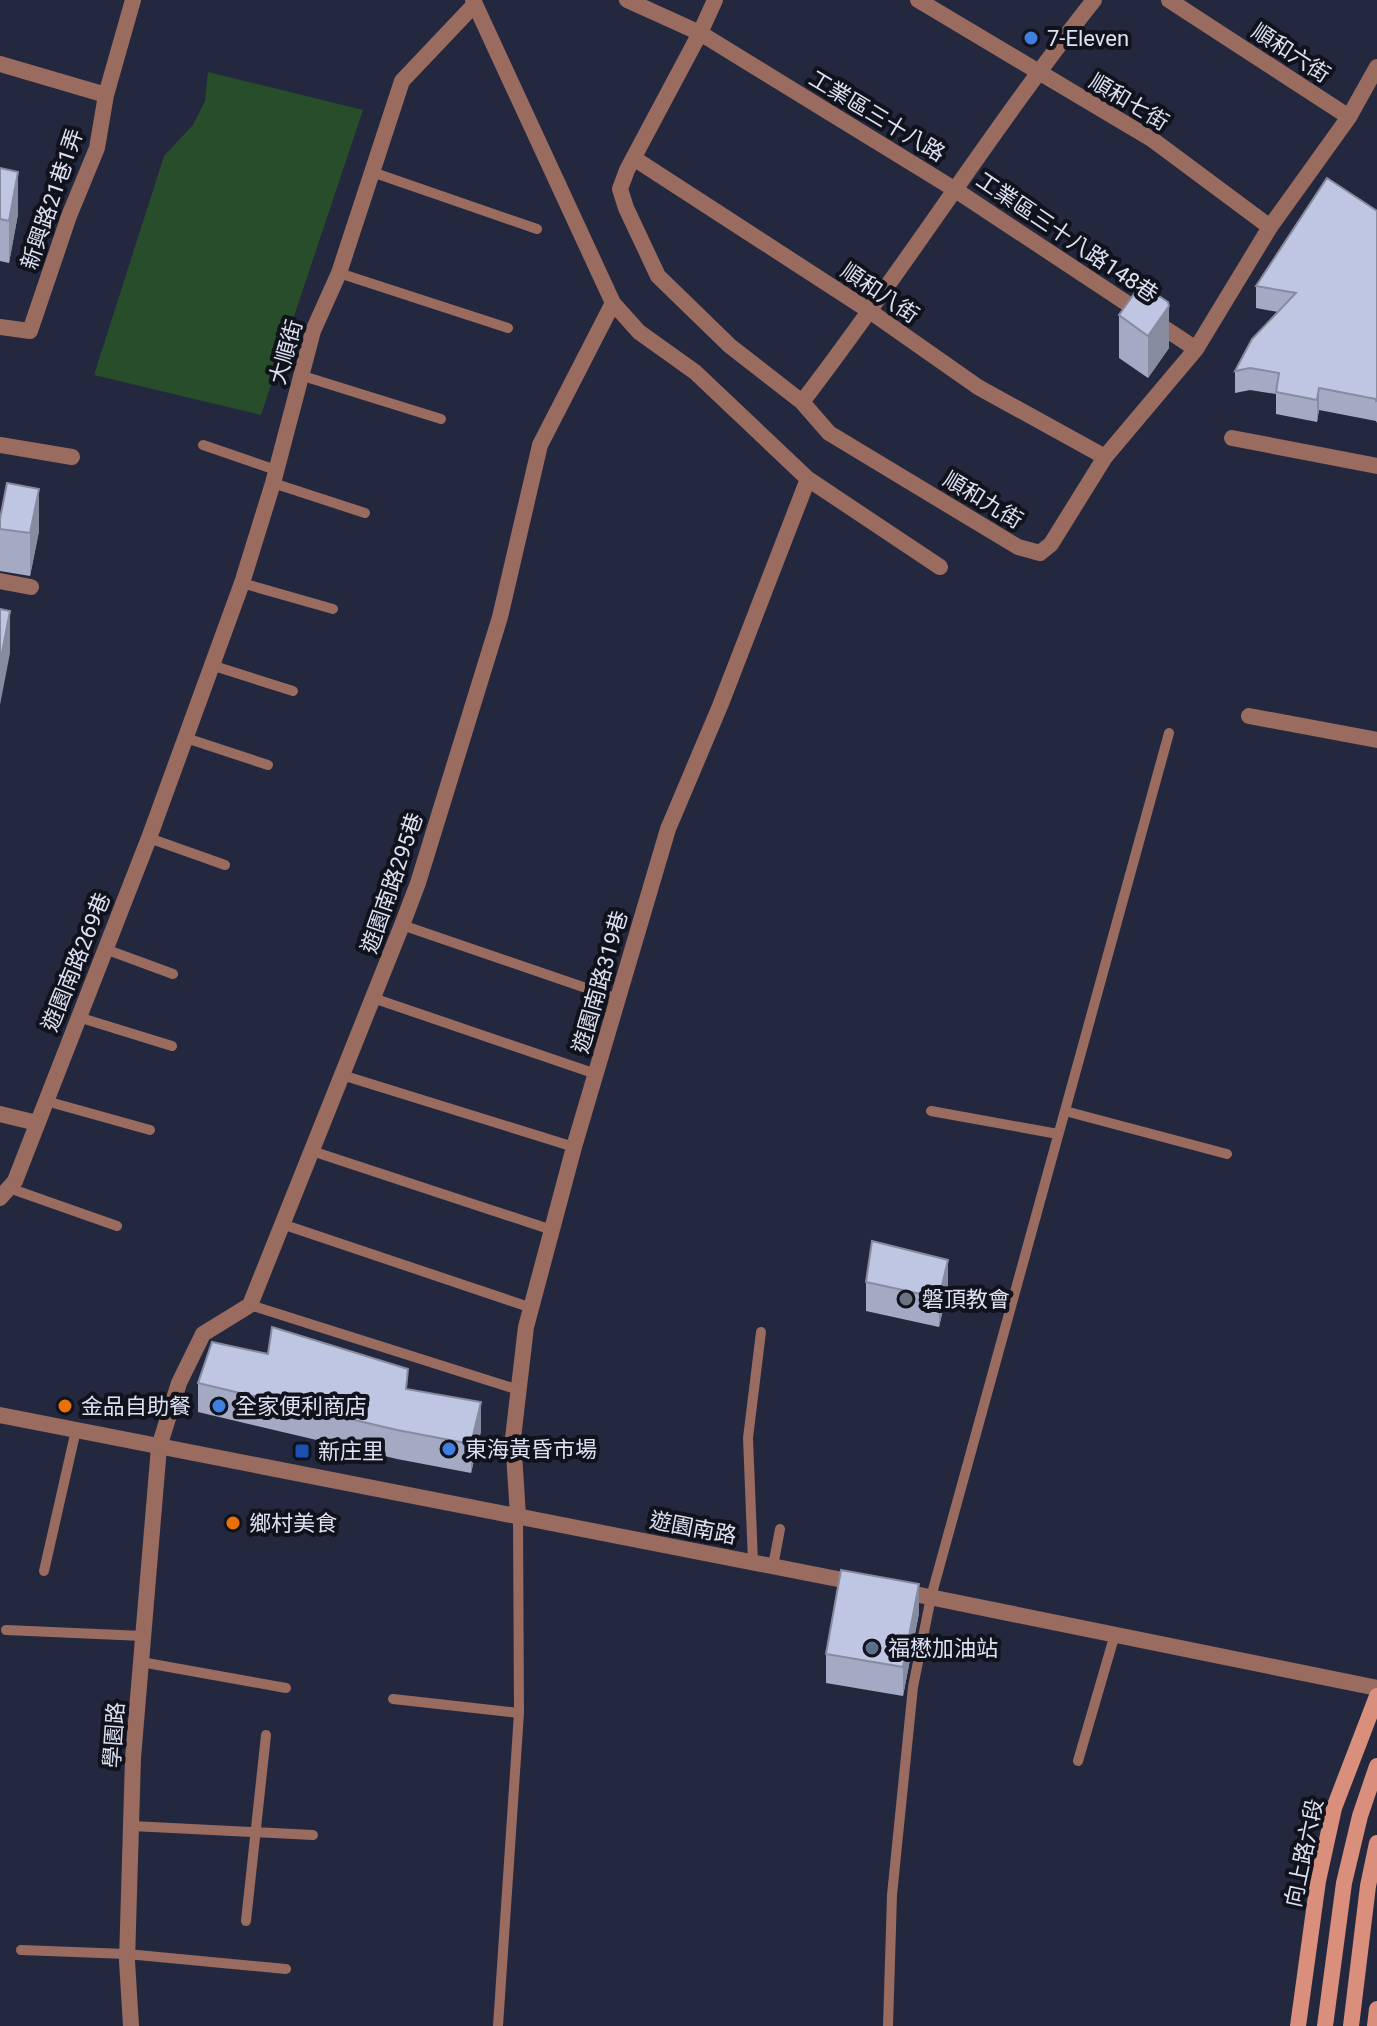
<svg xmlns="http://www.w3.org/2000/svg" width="1377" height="2026" font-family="Roboto,'Noto Sans TC',sans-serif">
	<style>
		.green { fill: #274d2a }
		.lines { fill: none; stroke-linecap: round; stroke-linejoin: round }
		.service { stroke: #9a6b5f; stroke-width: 10 }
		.minor { stroke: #9a6b5f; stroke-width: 16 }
		.tertiary { stroke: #9a6b5f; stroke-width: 16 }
		.secondary { stroke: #da8f7d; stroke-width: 16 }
		.wall { fill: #a4aac4 }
		.shaded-wall { fill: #868ba0 }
		.building { fill: #bfc6e4; stroke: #868ba0; stroke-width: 2 }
		.shop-dot { fill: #3f7fe0; stroke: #10121c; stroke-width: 3 }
		.worship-dot { fill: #6b7280; stroke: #10121c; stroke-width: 3 }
		.food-dot { fill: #e8710a; stroke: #10121c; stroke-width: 3 }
		.transit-dot { fill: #1a4fb4; stroke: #10121c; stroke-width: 3 }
		.service-dot { fill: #5c6f8a; stroke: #10121c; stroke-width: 3 }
		.labels { text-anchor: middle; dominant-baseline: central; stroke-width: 8; stroke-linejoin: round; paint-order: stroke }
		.poi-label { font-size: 22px; fill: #dde1f1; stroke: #10121c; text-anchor: start }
		.street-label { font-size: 22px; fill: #dde1f1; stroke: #10121c }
	</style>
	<rect width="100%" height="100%" fill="#24283f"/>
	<path class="green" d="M208,72L363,110L261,415L94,375L164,156L193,125L205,101Z"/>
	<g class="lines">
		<path class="service" d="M372,172L537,229
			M339,273L508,328
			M303,376L441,419
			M203,445L276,470
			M273,483L365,513
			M242,583L333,609
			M211,665L293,691
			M186,738L268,765
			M149,838L225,865
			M402,925L618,999
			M105,949L173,974
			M373,998L596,1074
			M78,1017L172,1046
			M342,1075L574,1147
			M46,1101L150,1130
			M931,1111L1058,1134
			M1065,1111L1227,1154
			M312,1151L552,1230
			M9,1188L117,1226
			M282,1224L532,1308
			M250,1305L519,1390
			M753,1562L748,1438L761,1332
			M773,1566L780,1529
			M44,1571L76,1430
			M6,1630L143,1636
			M141,1662L286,1688
			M393,1699L519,1713
			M1078,1761L1115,1634
			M132,1826L313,1835
			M246,1921L266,1735
			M21,1950L127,1954L286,1969
			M498,2026L519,1713L518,1516
			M888,2026L892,1895L913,1687L931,1597L1169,733"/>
		<path class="minor" d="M473,0L613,303L639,332L695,372L808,479L940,567
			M627,0L700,33L954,189L1196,349
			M715,0L700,33L627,170L620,189L626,208L658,276L730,346L802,402L829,433L1018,547L1040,553L1051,544L1105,457L1196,349L1270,227L1349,117L1377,67
			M918,0L1153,140L1270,227
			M1169,0L1349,117
			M0,64L106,95L97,148L69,216L30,331L0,327
			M106,95L133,0
			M635,159L871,312L978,387L1105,457
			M802,402C903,271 991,130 1094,0
			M1232,438L1377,466
			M0,445L72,457
			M0,581L31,587
			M1249,716L1377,740
			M0,1114L37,1123
			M0,1198L15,1181L149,838L242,583L273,483L313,331L339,273L402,81L475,4
			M518,1516L513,1438L526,1327L574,1147L668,829L720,706L808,479
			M131,2026L127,1961L133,1758L159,1447L179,1383L203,1334L250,1305L402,925L418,883L500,617L540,445L613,303"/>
		<path class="tertiary" d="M0,1415L858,1583
			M900,1591L1377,1688"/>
		<path class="secondary" d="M1298,2026L1318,1881L1334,1808L1377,1696
			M1325,2026L1344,1883L1360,1816L1377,1766
			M1351,2026L1368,1886L1377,1843
			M1375,2026L1377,2009"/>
	</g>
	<path class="wall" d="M0,168L18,214L9,263L0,261Z
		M1377,211V423L1376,421L1319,410L1317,422L1276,414V394L1250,390L1235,393V371L1278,312L1256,308V286Z
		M1119,315L1169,348L1148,378L1119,358Z
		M0,519L39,531L30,576L0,571Z
		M866,1282L948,1288L939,1327L866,1311Z
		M198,1383L408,1390L481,1431L471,1473L397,1459L198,1412Z
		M919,1613L903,1696L826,1683V1654Z"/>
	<path class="shaded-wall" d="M18,172V214L9,263V221Z
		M1169,306V348L1148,378V336Z
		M1319,388V410L1317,422V400Z
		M39,489V531L30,576V533Z
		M10,611V653L0,705V663Z
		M948,1260V1288L939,1327V1298Z
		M481,1402V1431L471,1473V1444Z
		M919,1584V1613L903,1696V1667Z"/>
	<path class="building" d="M0,168L18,172L9,221L0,219Z
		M1327,178L1377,211V401H1376V399L1319,388L1317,400L1276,392L1279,373L1250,368L1235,371L1252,339L1296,293L1256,286Z
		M1141,284L1168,302L1169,306L1148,336L1119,315Z
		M7,483L39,489L30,533L0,529V519Z
		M0,609L10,611L0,663Z
		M872,1241L948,1260L939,1298L866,1282Z
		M272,1327L408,1369L406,1389L481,1402L471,1444L397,1430L198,1383L212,1342L268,1354Z
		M841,1570L919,1584L903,1667L826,1654Z"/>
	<g class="shop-dot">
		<circle cx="1031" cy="38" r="8"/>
		<circle cx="219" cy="1406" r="8"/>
		<circle cx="449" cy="1449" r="8"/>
	</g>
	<circle class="worship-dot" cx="906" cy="1299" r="8"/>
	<g class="food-dot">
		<circle cx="65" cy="1406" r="8"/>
		<circle cx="233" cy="1523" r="8"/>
	</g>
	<rect class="transit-dot" x="294" y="1443" width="16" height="16" rx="4"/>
	<circle class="service-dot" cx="872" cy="1648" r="8"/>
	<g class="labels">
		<g class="poi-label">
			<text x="1047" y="38">7-Eleven</text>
			<text x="922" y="1299">磐頂教會</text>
			<text x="81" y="1406">金品自助餐</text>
			<text x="235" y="1406">全家便利商店</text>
			<text x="465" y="1449">東海黃昏市場</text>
			<text x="318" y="1451">新庄里</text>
			<text x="249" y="1523">鄉村美食</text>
			<text x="888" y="1648">福懋加油站</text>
		</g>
		<g class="street-label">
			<text transform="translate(1291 53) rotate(33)">順和六街</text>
			<text transform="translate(1129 102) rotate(31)">順和七街</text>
			<text transform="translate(877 116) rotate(31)">工業區三十八路</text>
			<text transform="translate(52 199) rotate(-71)">新興路21巷1弄</text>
			<text transform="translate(1067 237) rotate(34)">工業區三十八路148巷</text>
			<text transform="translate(880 293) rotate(34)">順和八街</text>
			<text transform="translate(286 352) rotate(-74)">大順街</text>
			<text transform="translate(983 500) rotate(31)">順和九街</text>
			<text transform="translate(392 883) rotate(-71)">遊園南路295巷</text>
			<text transform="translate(76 962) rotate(-68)">遊園南路269巷</text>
			<text transform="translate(600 982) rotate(-74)">遊園南路319巷</text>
			<text transform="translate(693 1528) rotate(11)">遊園南路</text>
			<text transform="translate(114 1735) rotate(-86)">學園路</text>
			<text transform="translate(1304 1853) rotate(-78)">向上路六段</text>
		</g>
	</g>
</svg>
